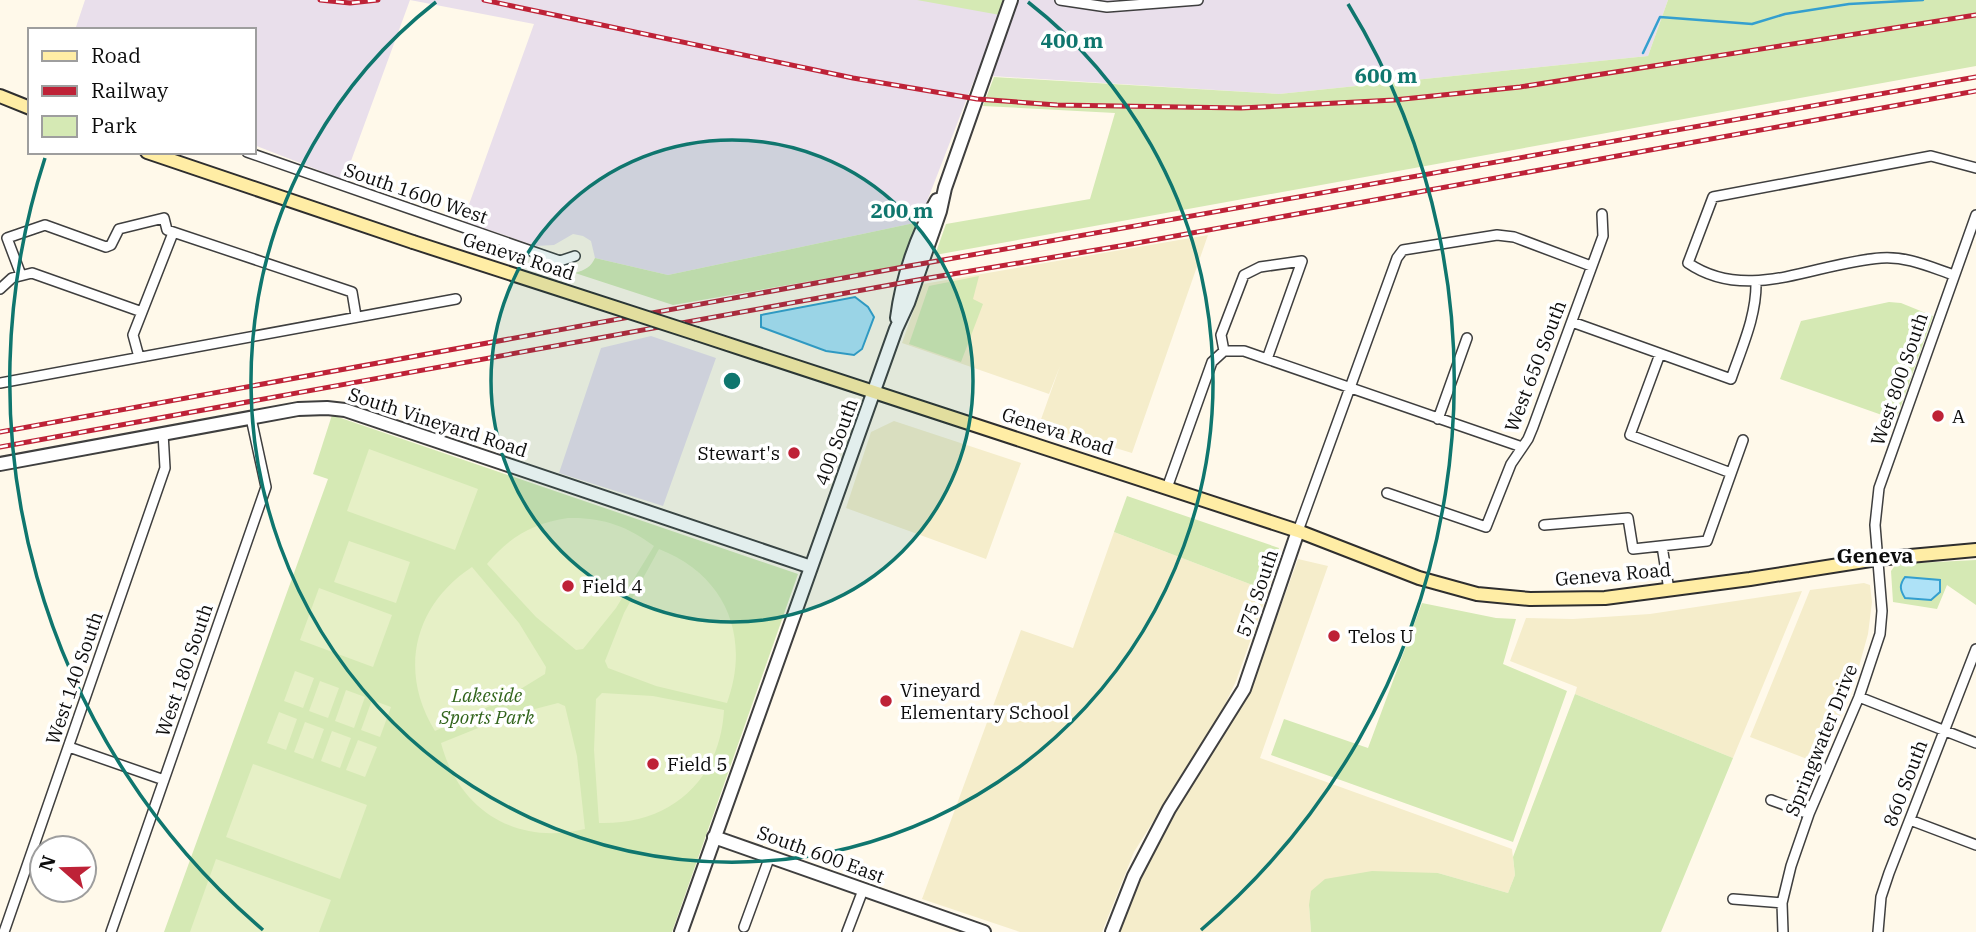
<svg xmlns="http://www.w3.org/2000/svg" width="1976" height="932" font-family="'IBM Plex Serif',serif">
	<style>
		.industrial { fill: #e9dfeb }
		.farmland { fill: #f5edcb }
		.green { fill: #d5e9b4 }
		.pitch { fill: #e6f0c6 }
		.water { fill: #aee2f7; stroke: #349fcf; stroke-width: 2 }
		.lines { fill: none; stroke-linecap: round; stroke-linejoin: round }
		.stream { stroke: #349fcf; stroke-width: 2.5 }
		.minor-casing { stroke: #3f3f3f; stroke-width: 12 }
		.tertiary-casing { stroke: #3f3f3f; stroke-width: 16 }
		.secondary-casing { stroke: #2e2e2e; stroke-width: 16 }
		.minor { stroke: #fff; stroke-width: 9 }
		.tertiary { stroke: #fff; stroke-width: 12 }
		.secondary { stroke: #ffeda5; stroke-width: 12 }
		.rail-casing { stroke: #be2237; stroke-width: 5 }
		.rail { stroke: #fff; stroke-width: 2.5; stroke-dasharray: 8; stroke-linecap: butt }
		.secondary-bridge-casing { stroke: #2e2e2e; stroke-width: 16; stroke-linecap: butt }
		.secondary-bridge { stroke: #ffeda5; stroke-width: 12 }
		.ring { fill: none; stroke: #0f766e; stroke-width: 3.5 }
		.poi-dot { fill: #be2237; stroke: #fff; stroke-width: 2.5 }
		.labels { text-anchor: middle; dominant-baseline: central; stroke-width: 7; stroke-linejoin: round; paint-order: stroke }
		.street-label { font-size: 19px; fill: #0c0c0c; stroke: #fff }
		.poi-label { font-size: 19px; fill: #0c0c0c; stroke: #fff; text-anchor: start }
		.park-label { font-size: 19px; font-style: italic; fill: #31641b; stroke: #fff }
		.neighbourhood-label { font-size: 21px; font-weight: bold; fill: #0c0c0c; stroke: #fff }
		.centre { fill: #0f766e; stroke: #fff; stroke-width: 3.5 }
		.ring-label { font-size: 21px; text-anchor: middle; font-weight: bold; fill: #0f766e; stroke: #fff; stroke-width: 7; stroke-linejoin: round; paint-order: stroke }
	</style>
	<rect width="100%" height="100%" fill="#fff9ea"/>
	<path class="industrial" d="M85,0H1668L1648,56L1279,94L976,75L919,222L668,275L595,258L591,241L583,236L573,234L554,245L536,246L463,221L534,24L410,0L344,180L254,145V30H75Z
		M651,336L716,358L663,506L559,473L601,348Z"/>
	<path class="farmland" d="M1208,235L1132,453L1039,425L1060,366L1049,394L902,343L923,284Z
		M894,421L1021,463L986,559L846,508L871,432Z
		M1114,532L1268,591L1236,681L1222,711L1134,852L1102,932H1020L922,899L1021,630L1073,648Z
		M1298,559L1328,566L1260,758L1512,849L1515,875L1508,893L1438,873L1309,905L1311,932H1118L1141,868L1256,675Z
		M1864,583L1870,585L1872,602L1868,634L1856,677L1820,764L1750,737L1810,590Z
		M1802,591L1733,758L1575,694L1577,687L1510,661L1526,618L1573,619L1650,614Z"/>
	<path class="green" d="M917,0H1005L1000,15Z
		M1668,0H1976V66L935,255L946,224L1090,199L1115,113L983,106L994,77L1279,94L1648,56Z
		M919,222L904,265L673,305L575,273C585,270 591,267 595,258L668,275Z
		M979,276L973,299L983,304L961,362L909,344L929,286Z
		M1889,302L1901,303L1933,316L1896,420L1780,379L1801,321Z
		M332,415L798,574L672,932H164L328,479L313,474Z
		M1127,496L1279,548L1268,591L1114,532Z
		M1976,560V605L1947,585L1937,609L1893,602L1891,571L1896,564Z
		M1422,603L1496,618L1516,619L1503,664L1567,691L1513,842L1271,755L1284,719L1368,748Z
		M1575,694L1733,758L1661,932H1311L1309,905L1311,891L1325,879L1372,871L1438,873L1508,893L1515,875L1513,857Z"/>
	<path class="pitch" d="M369,449L478,489L455,550L347,511Z
		M568,518C601,517 628,526 654,546L616,608L583,649L576,650L536,617L487,564C509,537 533,523 568,518Z
		M349,541L410,562L396,603L334,582Z
		M659,549C726,575 751,637 727,703L656,686L608,668L605,661L624,613Z
		M472,567L519,623L546,667L545,674L501,701L435,731C398,671 414,605 472,567Z
		M319,588L392,615L373,667L300,640Z
		M295,671L314,678L303,708L284,701Z
		M320,681L339,688L328,718L309,711Z
		M346,690L365,697L354,728L335,721Z
		M602,693L653,696L724,710C720,781 670,825 599,823L594,750L596,699Z
		M372,700L391,707L380,737L361,730Z
		M558,703L565,706L577,756L585,829C517,846 459,811 441,743L508,716Z
		M279,712L297,719L286,750L267,743Z
		M305,722L324,729L313,759L294,752Z
		M332,731L351,738L340,768L321,761Z
		M358,740L377,747L365,777L346,770Z
		M253,764L367,805L340,879L226,837Z
		M216,859L331,900L319,932H190Z"/>
	<path class="water" d="M855,297L868,307L874,317L862,349L854,355L826,351L761,327V315Z
		M1905,577L1940,580V592L1931,600L1905,598C1900,590 1899,585 1905,577Z"/>
	<g class="lines">
		<path class="stream" d="M1643,53L1660,17L1752,24L1785,14L1849,4L1923,0"/>
		<defs>
			<path id="minor" d="M1060,0L1107,7L1198,0
				M247,152L560,261L575,256
				M21,275L7,238L45,225L106,247L111,245L119,229L164,218L167,230L352,292L356,316
				M1954,275C1930,267 1907,256 1881,258C1817,262 1748,304 1688,263L1713,197L1931,156L1976,168
				M0,289L12,278L32,273L142,312
				M1572,322L1731,379C1742,347 1757,315 1756,281
				M1224,351L1221,335L1244,275L1260,267L1302,261L1267,359
				M1660,354L1630,435L1731,473
				M139,357L133,335L173,233
				M0,383L456,299
				M1438,419L1467,338
				M1167,488L1212,362L1224,351H1244L1267,359L1522,447
				M1387,493L1486,527L1511,464L1528,439L1533,427L1603,236L1602,214
				M1544,525L1628,518L1633,549L1707,541L1743,440
				M1298,531L1397,258L1403,250L1497,235L1514,237L1591,266
				M1662,546L1669,590
				M1859,697L1976,743
				M69,747L164,780
				M1771,800L1809,814
				M1910,820L1976,845
				M1733,899L1782,903
				M744,927L770,856
				M4,932L165,468L163,433
				M111,932L266,487L251,418
				M847,932L863,890
				M1783,932L1782,903L1791,866L1809,814L1859,697L1880,634L1882,611L1875,525L1879,488L1976,215
				M1878,932L1881,897L1889,873L1976,649"/>
			<path id="tertiary" d="M897,318C902,278 917,235 937,200
				M0,464L298,409L327,408L345,410L811,567
				M714,837L984,932
				M681,932L896,329L908,303L940,211L945,188L1011,0
				M1112,932L1134,876L1169,809L1244,689L1298,531"/>
			<path id="secondary" d="M0,96L30,108
				M147,152L413,242
				M697,334L1298,531L1419,578L1477,594L1530,599L1605,598L1750,579L1877,559L1976,550"/>
		</defs>
		<use href="#minor" class="minor-casing"/>
		<use href="#tertiary" class="tertiary-casing"/>
		<use href="#secondary" class="secondary-casing"/>
		<use href="#minor" class="minor"/>
		<use href="#tertiary" class="tertiary"/>
		<use href="#secondary" class="secondary"/>
		<defs>
			<path id="rail" d="M320,0L350,3L378,0
				M484,0L853,78L977,99L1057,105L1241,108L1394,100L1520,87L1976,15
				M0,432L909,266L1976,77
				M0,447L923,279L1120,246L1976,91"/>
		</defs>
		<use href="#rail" class="rail-casing"/>
		<use href="#rail" class="rail"/>
		<defs>
			<path id="secondary-bridge" d="M413,242L697,334"/>
		</defs>
		<use href="#secondary-bridge" class="secondary-bridge-casing"/>
		<use href="#secondary-bridge" class="secondary-bridge"/>
	</g>
	<circle cx="732" cy="381" r="241" fill="#0f766e" fill-opacity=".12"/>
	<g class="ring">
		<circle cx="732" cy="381" r="241"/>
		<path d="M1028 2A481 481 0 1 1 436 2"/>
		<path d="M263 930A722 722 0 0 1 45 158M1348 4A722 722 0 0 1 1201 930"/>
	</g>
	<g class="poi-dot">
		<circle cx="1938" cy="416" r="7"/>
		<circle cx="794" cy="453" r="7"/>
		<circle cx="568" cy="586" r="7"/>
		<circle cx="1334" cy="636" r="7"/>
		<circle cx="886" cy="701" r="7"/>
		<circle cx="653" cy="764" r="7"/>
	</g>
	<g class="labels">
		<g class="street-label">
			<text transform="translate(416 193) rotate(19)">South 1600 West</text>
			<text transform="translate(519 256) rotate(18)">Geneva Road</text>
			<text transform="translate(1535 366) rotate(-69)">West 650 South</text>
			<text transform="translate(1899 379) rotate(-71)">West 800 South</text>
			<text transform="translate(438 422) rotate(18)">South Vineyard Road</text>
			<text transform="translate(1058 431) rotate(18)">Geneva Road</text>
			<text transform="translate(836 442) rotate(-70)">400 South</text>
			<text transform="translate(1613 574) rotate(-5)">Geneva Road</text>
			<text transform="translate(1257 593) rotate(-71)">575 South</text>
			<text transform="translate(184 670) rotate(-71)">West 180 South</text>
			<text transform="translate(74 678) rotate(-71)">West 140 South</text>
			<text transform="translate(1821 740) rotate(-68)">Springwater Drive</text>
			<text transform="translate(1905 783) rotate(-69)">860 South</text>
			<text transform="translate(821 854) rotate(20)">South 600 East</text>
		</g>
		<g class="poi-label">
			<text x="1952" y="416">A</text>
			<text x="780" y="453" text-anchor="end">Stewart's</text>
			<text x="582" y="586">Field 4</text>
			<text x="1348" y="636">Telos U</text>
			<text x="900" y="690">Vineyard<tspan x="900" dy="22">Elementary School</tspan></text>
			<text x="667" y="764">Field 5</text>
		</g>
		<g class="park-label">
			<text x="487" y="695">Lakeside<tspan x="487" dy="22">Sports Park</tspan></text>
		</g>
		<g class="neighbourhood-label">
			<text x="1875" y="555">Geneva</text>
		</g>
	</g>
	<circle cx="732" cy="381" r="10" class="centre"/>
	<g class="ring-label">
		<text x="1072" y="48">400 m</text>
		<text x="1386" y="83">600 m</text>
		<text x="902" y="218">200 m</text>
	</g>
	<rect x="28" y="28" width="228" height="126" fill="#ffffff" stroke="#9e9e9e" stroke-width="2"/>
	<rect x="42" y="51" width="35" height="10" fill="#ffeda5" stroke="#9e9e9e" stroke-width="2"/>
	<text x="91" y="63" font-size="21" fill="#0c0c0c">Road</text>
	<rect x="42" y="86" width="35" height="10" fill="#be2237" stroke="#9e9e9e" stroke-width="2"/>
	<text x="91" y="98" font-size="21" fill="#0c0c0c">Railway</text>
	<rect x="42" y="116" width="35" height="21" fill="#d5e9b4" stroke="#9e9e9e" stroke-width="2"/>
	<text x="91" y="133" font-size="21" fill="#0c0c0c">Park</text>
	<g transform="translate(63 869) rotate(290)"><circle r="33" fill="#ffffff" stroke="#9e9e9e" stroke-width="2"/>
	<path d="M0-5L12 26L0 18L-12 26Z" fill="#be2237"/>
	<text y="-10" font-size="19" font-weight="bold" text-anchor="middle" fill="#0c0c0c">N</text>
	</g>
</svg>
